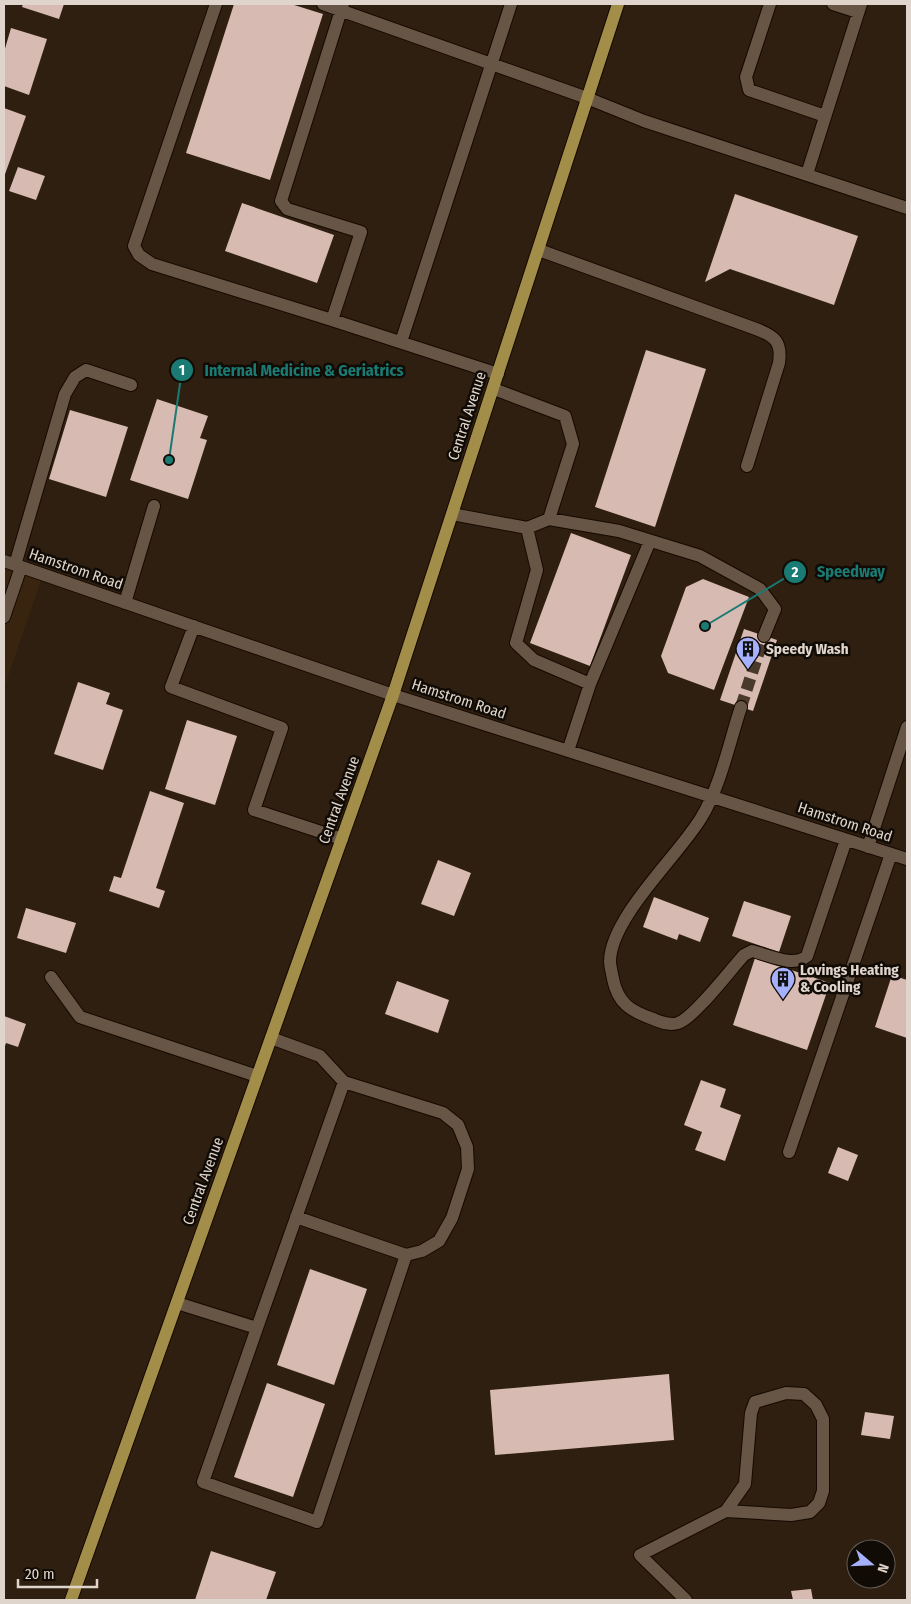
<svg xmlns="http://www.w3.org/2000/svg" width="911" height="1604" font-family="'Fira Sans Condensed',sans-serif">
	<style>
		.built { fill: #38240f }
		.building { fill: #d7bab2 }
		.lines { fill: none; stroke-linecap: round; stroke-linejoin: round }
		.minor-tunnel { stroke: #493a2c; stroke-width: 12; stroke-dasharray: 12 6; stroke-linecap: butt }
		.minor-casing { stroke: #160900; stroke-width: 14 }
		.major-casing { stroke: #160900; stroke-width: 14 }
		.minor { stroke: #675645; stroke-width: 12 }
		.major { stroke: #a38e49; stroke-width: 12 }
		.labels { text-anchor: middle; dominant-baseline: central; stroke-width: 5; stroke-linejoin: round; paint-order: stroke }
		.street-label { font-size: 15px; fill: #e0d5cc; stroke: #110b05 }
		.poi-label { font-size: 15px; font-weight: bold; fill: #e0d5cc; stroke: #110b05; text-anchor: start }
		.leader { fill: none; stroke: #197b73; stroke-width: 2 }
		.callout-dot { fill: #197b73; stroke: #110b05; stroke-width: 2 }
		.mark-label { font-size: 15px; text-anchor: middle; font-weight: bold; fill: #fff }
		.callout-label { font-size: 16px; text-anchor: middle; font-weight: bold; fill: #197b73; stroke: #110b05; stroke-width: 5; stroke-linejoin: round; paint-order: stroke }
	</style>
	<rect width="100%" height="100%" fill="#2e1f10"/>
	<path class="built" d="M4,561L43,575L4,688Z"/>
	<path class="building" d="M23,4H64L59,19L22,7Z
		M234,4H291L323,14L270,180L186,153Z
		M11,28L47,39L29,95L4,86V52Z
		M4,108L26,116L4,177Z
		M18,167L45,176L36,200L9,191Z
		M735,194L858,236L834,305L730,269L705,282Z
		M242,203L334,235L317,283L225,251Z
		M646,350L706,369L655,527L595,507Z
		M157,399L208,416L200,438L207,440L188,499L130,480Z
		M70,410L128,427L106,497L49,479Z
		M571,533L631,555L590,666L530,643Z
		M703,579L749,597L714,690L668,673L661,656L686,587Z
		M744,629L777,640L753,711L720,700Z
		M78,682L110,693L106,704L123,710L103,770L54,754Z
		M187,720L237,736L215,805L165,789Z
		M150,791L184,803L156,888L165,891L159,908L109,891L114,876L121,878Z
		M438,860L471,873L454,916L421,904Z
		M654,897L709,918L700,942L679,934L677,940L643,927Z
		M744,901L791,916L779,952L732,936Z
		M26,908L76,923L66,953L17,938Z
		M755,958L830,983L807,1050L733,1025Z
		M892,975L907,980V1038L875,1027Z
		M397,981L449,1000L438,1033L385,1014Z
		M4,1016L26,1024L18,1047L6,1043L4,1049Z
		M701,1080L726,1089L720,1107L741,1115L725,1161L695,1150L702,1132L684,1125Z
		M838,1147L858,1155L848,1181L828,1173Z
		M310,1269L367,1289L334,1385L277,1365Z
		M669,1374L674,1440L495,1455L490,1390Z
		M267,1383L325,1404L293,1497L234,1477Z
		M865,1412L894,1416L890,1439L861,1435Z
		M211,1551L276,1572L266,1600H195Z
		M811,1589L813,1600H793L791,1591Z"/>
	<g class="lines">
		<path class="minor-tunnel" d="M741,707L764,636"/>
		<defs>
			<path id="minor" d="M216,4L134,246L139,255L152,264L332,320
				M323,4L587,98L644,121L907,208
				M343,4L281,201L287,209L361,232L332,320L498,374
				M770,4L746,77L749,90L825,116
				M833,4L858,12
				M807,174L861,4
				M539,250L756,329C775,336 782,342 779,363L747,466
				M401,342L511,4
				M452,514L527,528L549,519L573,444L565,416L494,389
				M549,519L619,531L700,556L760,589L775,609L764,636
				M527,528L537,570L516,643L534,660L590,684L568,751
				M4,561L393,695L907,859
				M15,565L65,394L75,377L86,370L131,385
				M125,603L154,506
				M4,617L21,567
				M194,626L171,687L282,728L254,810L342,839
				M590,684L650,541
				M741,707C729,743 721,785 701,818C678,856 611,917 610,961C610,966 612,973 613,979C618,1004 631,1011 653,1019C661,1022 670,1026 678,1023C694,1018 731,969 744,955L752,951C769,955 793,968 807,956L846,840
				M868,847L907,727
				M51,977L80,1017L257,1076
				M271,1038L320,1056L344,1082L443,1113L458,1125L467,1147L468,1169L452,1218L439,1241L422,1251L406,1255L296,1217
				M789,1152L891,854
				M177,1303L257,1328L203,1482L317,1522L406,1255
				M257,1328L344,1082
				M686,1600L640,1555L726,1511L745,1484L751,1413L755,1402L786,1393L804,1394L816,1405L823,1419V1491L819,1503L810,1512L791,1515L726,1511"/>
			<path id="major" d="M71,1600L393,695L618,4"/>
		</defs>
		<use href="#minor" class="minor-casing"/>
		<use href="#major" class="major-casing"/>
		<use href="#minor" class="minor"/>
		<use href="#major" class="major"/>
	</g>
	<defs>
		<symbol id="building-pin" viewBox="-11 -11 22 30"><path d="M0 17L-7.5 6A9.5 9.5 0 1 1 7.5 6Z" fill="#a5b1fc" stroke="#110b05"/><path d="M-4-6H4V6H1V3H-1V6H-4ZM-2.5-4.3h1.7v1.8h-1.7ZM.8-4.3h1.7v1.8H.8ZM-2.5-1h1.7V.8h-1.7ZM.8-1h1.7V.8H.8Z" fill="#111"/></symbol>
	</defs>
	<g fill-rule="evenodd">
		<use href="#building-pin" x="734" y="635" width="28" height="38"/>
		<use href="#building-pin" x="769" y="965" width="28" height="38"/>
	</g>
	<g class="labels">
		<g class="street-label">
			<text transform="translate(467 416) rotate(-72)">Central Avenue</text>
			<text transform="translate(76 569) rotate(19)">Hamstrom Road</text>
			<text transform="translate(459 699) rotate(18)">Hamstrom Road</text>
			<text transform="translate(339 800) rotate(-70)">Central Avenue</text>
			<text transform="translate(845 822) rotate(18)">Hamstrom Road</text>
			<text transform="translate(203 1181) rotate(-70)">Central Avenue</text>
		</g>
		<g class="poi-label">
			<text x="766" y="649">Speedy Wash</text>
			<text x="800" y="970">Lovings Heating<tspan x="800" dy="17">&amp; Cooling</tspan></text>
		</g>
	</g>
	<path class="leader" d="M169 460L182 370M705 626L795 572"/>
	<g class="callout-dot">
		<circle cx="169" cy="460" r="5"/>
		<circle cx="705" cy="626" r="5"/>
		<circle cx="182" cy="370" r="12"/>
		<circle cx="795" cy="572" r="12"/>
	</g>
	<g class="mark-label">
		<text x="182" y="375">1</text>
		<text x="795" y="577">2</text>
	</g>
	<g class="callout-label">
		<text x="304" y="376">Internal Medicine &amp; Geriatrics</text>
		<text x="851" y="577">Speedway</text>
	</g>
	<rect width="911" height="1604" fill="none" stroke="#e0d5cc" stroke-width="10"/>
	<g transform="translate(871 1564) rotate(109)"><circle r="24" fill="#110b05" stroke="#645c55"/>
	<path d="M0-4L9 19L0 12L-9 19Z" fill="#a5b1fc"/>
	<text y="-8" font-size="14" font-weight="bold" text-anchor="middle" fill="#e0d5cc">N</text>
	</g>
	<path d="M18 1579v8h79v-8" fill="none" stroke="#e0d5cc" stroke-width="2.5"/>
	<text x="25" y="1579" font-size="15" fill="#e0d5cc" stroke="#110b05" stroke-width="4" paint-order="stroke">20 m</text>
</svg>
